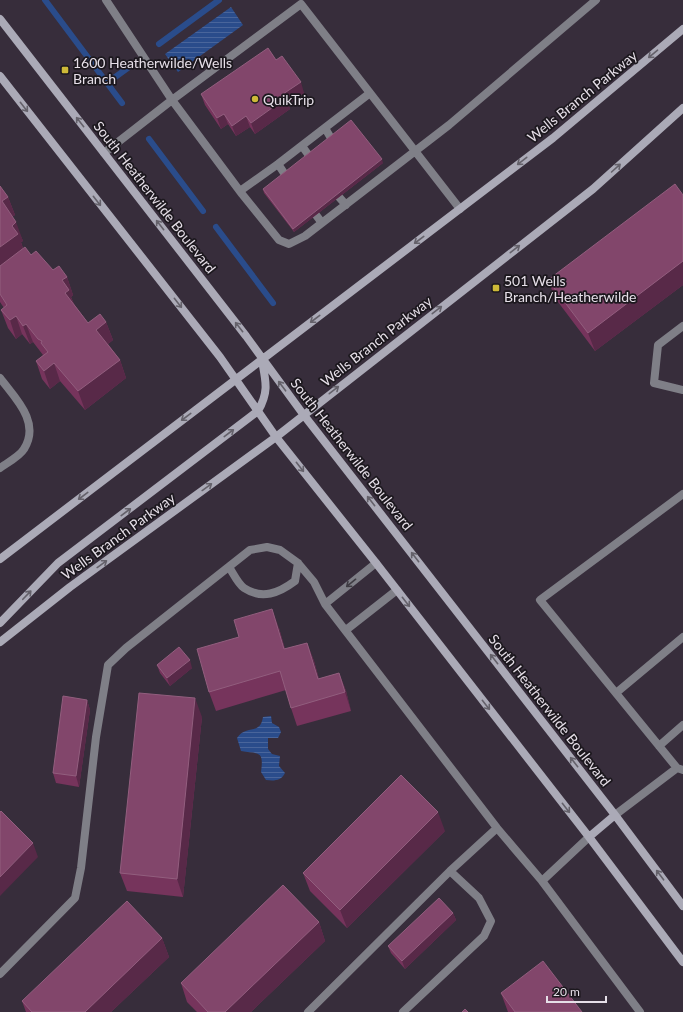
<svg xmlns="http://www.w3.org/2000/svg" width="683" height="1012" font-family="Lato,sans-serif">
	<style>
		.water { fill: url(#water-rules) }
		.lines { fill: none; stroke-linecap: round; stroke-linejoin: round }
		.stream { stroke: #2a4c8b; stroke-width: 6 }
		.lane { stroke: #7f7f87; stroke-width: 8 }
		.secondary { stroke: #abaab7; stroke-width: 8 }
		.wall { fill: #76345c }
		.shaded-wall { fill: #582948 }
		.building { fill: #82466b; stroke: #925e7e }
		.oneway { stroke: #64616a }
		.oneway2 { stroke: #3f3c43 }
		.poi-dot { fill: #cdb938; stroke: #1c181e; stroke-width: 1.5 }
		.labels { text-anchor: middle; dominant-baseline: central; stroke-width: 3.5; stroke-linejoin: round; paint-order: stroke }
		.poi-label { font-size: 14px; fill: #e6dfe8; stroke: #1c181e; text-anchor: start }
		.street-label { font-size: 14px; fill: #e6dfe8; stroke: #1c181e }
	</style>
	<defs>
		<pattern id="water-rules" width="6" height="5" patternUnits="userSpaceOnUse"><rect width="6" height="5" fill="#2a4c8b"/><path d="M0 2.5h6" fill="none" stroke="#49659b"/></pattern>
	</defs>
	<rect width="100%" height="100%" fill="#372d3b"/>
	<path class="water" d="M231,7L243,25L178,72L165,54Z
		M271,716L272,723L279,727L281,732L278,738H268V749L272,754L280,756L279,766L285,773C281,781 274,781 266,780L261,772C264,750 259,754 241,751L237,738C246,724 260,736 263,717Z"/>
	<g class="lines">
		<path class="stream" d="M45,0L122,103
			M159,44L219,0
			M107,83L136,62
			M149,139L203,211
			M216,227L273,303"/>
		<path class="lane" d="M106,0L172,100L242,194L279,240L289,244L305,236L449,125L596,0
			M325,128L332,140
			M302,146L310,157
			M104,153L172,100L301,4L460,209
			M278,164L286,176
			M240,191L278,164L370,93
			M339,197L346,205
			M316,215L322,223
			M683,326L658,345L654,383L683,390
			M0,378C15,398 41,422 24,449C20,456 7,463 0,468
			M229,567C233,573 238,584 244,588C262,600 279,593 295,581L298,563
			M325,604L376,563
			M346,630L397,590
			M616,693L683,637
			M659,746L683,725
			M677,768L540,600L683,494
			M615,815L677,768L683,770
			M542,881L589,837
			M0,974L75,898L81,868L96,737L108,665L126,648L250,550L267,547L280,550L298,563L314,582L325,604L497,828L542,881L640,1012
			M308,1012L450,871L497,828
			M403,1012L484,936L491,921L479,898L450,871"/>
		<path class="secondary" d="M0,19L246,336L303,414L615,815L683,906
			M0,76L220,357L276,437L376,563L589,837L683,962
			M0,559L553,138L683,29
			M0,623L58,563L258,411C269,392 266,382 262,361
			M0,642L70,587L276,437L593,189L683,108
			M589,837L615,815"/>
	</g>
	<path class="wall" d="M276,60L304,93L288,104L290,109L255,134L250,127L236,136L228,124L221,129L205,105L201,94Z
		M383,163L294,232L264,193L263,189Z
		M0,186L8,197L15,215L12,217L23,241L21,242L23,248L31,255L53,270L67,277L73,295L71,297L74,304L88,323L106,322L113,340L108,344L120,360L126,378L85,410L60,381L50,389L42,379L36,361L43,355L33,342L30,344L22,334L16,339L8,328L1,310L4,308L0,302Z
		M683,195V285L595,351L555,298L548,280Z
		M279,628L285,649L307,643L314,661L319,679L339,673L346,691L351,711L297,726L291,708L286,690L216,711L209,692Z
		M157,665L192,668L170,686L160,673Z
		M87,700L90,710L79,787L56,783L53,773Z
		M202,717L183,897L127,891L120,873Z
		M445,831L347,928L310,891L303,873Z
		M453,913L456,920L405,969L391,953L388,946Z
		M319,922L325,941L251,1012H197L187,1002L181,983Z
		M162,938L169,957L111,1012H26L22,1001Z
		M501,993L582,1012H508Z"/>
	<path class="shaded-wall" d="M301,82L304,93L288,104L290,109L255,134L251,123L283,94Z
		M224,114L228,124L221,129L217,118Z
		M246,116L250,127L236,136L232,126Z
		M382,159L383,163L294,232L293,229Z
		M8,197L15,215L9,219L2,201Z
		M16,222L23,241L21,242L24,252L0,271V247L12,226Z
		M683,261V285L595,351L588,333Z
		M67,277L73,295L71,297L75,308L65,293L62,280Z
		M16,316L22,334L16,339L10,320Z
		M106,322L113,340L103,348L96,330Z
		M26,324L33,342L30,344L23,326Z
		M120,360L126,378L85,410L78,391Z
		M54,363L60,381L50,389L44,371Z
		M272,609L279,628L290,668L284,649Z
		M307,643L314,661L324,697L318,679Z
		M190,660L192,668L170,686L167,678Z
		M339,673L346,691L351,711Z
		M195,698L202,717L183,897L177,879Z
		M87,700L90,710L79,787L76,776Z
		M438,812L445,831L347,928L340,910Z
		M33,843L38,857L0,896V877Z
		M453,913L456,920L405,969L402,961Z
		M319,922L325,941L251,1012H225Z
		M162,938L169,957L111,1012H85Z"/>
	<path class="building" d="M268,48L276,60L282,56L301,82L283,94L286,98L251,123L246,116L232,126L224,114L217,118L201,94Z
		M351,120L382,159L293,229L263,189Z
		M675,184L683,195V261L588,333L548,280Z
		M0,186L8,197L2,201L16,222L12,226L18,234L0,247Z
		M25,247L31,255L36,251L53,270L59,266L67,277L62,280L69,290L65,293L88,323L100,314L106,322L96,330L120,360L78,391L54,363L44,371L36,361L48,352L41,343L42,341L38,339L26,324L23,326L16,316L10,320L1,310L7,305L0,294V266Z
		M272,609L284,649L307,643L318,679L339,673L345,692L291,708L280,671L209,692L197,649L239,637L234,620Z
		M179,647L190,660L167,678L157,665Z
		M139,693L195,698L177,879L120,873Z
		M63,696L87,700L76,776L53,773Z
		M401,775L438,812L340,910L303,873Z
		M1,811L33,843L0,877V812Z
		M283,885L319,922L225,1012H208L181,983Z
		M439,898L453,913L402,961L388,946Z
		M127,901L162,938L85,1012H32L22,1001Z
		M543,961L582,1012H515L501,993Z
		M465,1009L468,1012H462Z"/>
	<defs><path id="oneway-shaft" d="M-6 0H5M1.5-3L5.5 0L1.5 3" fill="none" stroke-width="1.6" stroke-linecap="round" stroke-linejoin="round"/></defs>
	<g class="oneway">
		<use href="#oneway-shaft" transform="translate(653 54) rotate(140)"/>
		<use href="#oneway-shaft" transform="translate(24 107) rotate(52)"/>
		<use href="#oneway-shaft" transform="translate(80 122) rotate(-128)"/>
		<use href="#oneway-shaft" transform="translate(522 161) rotate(142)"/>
		<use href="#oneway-shaft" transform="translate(616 168) rotate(-42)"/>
		<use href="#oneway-shaft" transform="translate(97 201) rotate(52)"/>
		<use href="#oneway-shaft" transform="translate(160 225) rotate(-128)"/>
		<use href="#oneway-shaft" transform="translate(419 240) rotate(143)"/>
		<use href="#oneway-shaft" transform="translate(515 249) rotate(-38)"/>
		<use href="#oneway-shaft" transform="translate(178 303) rotate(52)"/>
		<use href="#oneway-shaft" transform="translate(437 310) rotate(-38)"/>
		<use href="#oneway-shaft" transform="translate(315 319) rotate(143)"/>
		<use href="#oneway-shaft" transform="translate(239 327) rotate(-128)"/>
		<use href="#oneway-shaft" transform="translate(282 386) rotate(-127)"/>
		<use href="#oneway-shaft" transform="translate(334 390) rotate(-38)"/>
		<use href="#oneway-shaft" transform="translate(186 417) rotate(143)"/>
		<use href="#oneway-shaft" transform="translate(229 433) rotate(-37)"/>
		<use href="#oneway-shaft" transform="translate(300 467) rotate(52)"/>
		<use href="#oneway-shaft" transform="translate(207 487) rotate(-36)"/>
		<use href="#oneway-shaft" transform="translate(83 496) rotate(143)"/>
		<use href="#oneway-shaft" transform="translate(371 501) rotate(-128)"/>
		<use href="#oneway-shaft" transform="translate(126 512) rotate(-37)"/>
		<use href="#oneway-shaft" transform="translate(415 557) rotate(-128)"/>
		<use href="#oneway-shaft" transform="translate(102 564) rotate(-36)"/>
		<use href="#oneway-shaft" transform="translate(27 595) rotate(-46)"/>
		<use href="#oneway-shaft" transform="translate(406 602) rotate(52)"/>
		<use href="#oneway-shaft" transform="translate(494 659) rotate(-128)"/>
		<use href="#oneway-shaft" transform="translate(486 705) rotate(52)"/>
		<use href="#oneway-shaft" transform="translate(574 762) rotate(-128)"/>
		<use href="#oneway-shaft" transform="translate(566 808) rotate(52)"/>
		<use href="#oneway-shaft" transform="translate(660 875) rotate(-127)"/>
	</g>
	<use class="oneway2" href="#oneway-shaft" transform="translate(351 583) rotate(141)"/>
	<g class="poi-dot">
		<rect x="61" y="66" width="8" height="8" rx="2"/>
		<circle cx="255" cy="99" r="4"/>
		<rect x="492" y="284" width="8" height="8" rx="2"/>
	</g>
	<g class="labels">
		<g class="poi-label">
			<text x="73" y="62">1600 Heatherwilde/Wells<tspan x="73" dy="16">Branch</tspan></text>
			<text x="263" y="99">QuikTrip</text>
			<text x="504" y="280">501 Wells<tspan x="504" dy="16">Branch/Heatherwilde</tspan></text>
		</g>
		<g class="street-label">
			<text transform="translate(582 96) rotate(-39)">Wells Branch Parkway</text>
			<text transform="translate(155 197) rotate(52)">South Heatherwilde Boulevard</text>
			<text transform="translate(376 341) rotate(-38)">Wells Branch Parkway</text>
			<text transform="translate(352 454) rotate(52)">South Heatherwilde Boulevard</text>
			<text transform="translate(118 536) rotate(-36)">Wells Branch Parkway</text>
			<text transform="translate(550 710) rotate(52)">South Heatherwilde Boulevard</text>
		</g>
	</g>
	<path d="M547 996v6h59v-6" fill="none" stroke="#e6dfe8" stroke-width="2"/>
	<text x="553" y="996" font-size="12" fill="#e6dfe8" stroke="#1c181e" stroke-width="3" paint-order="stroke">20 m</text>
</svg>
